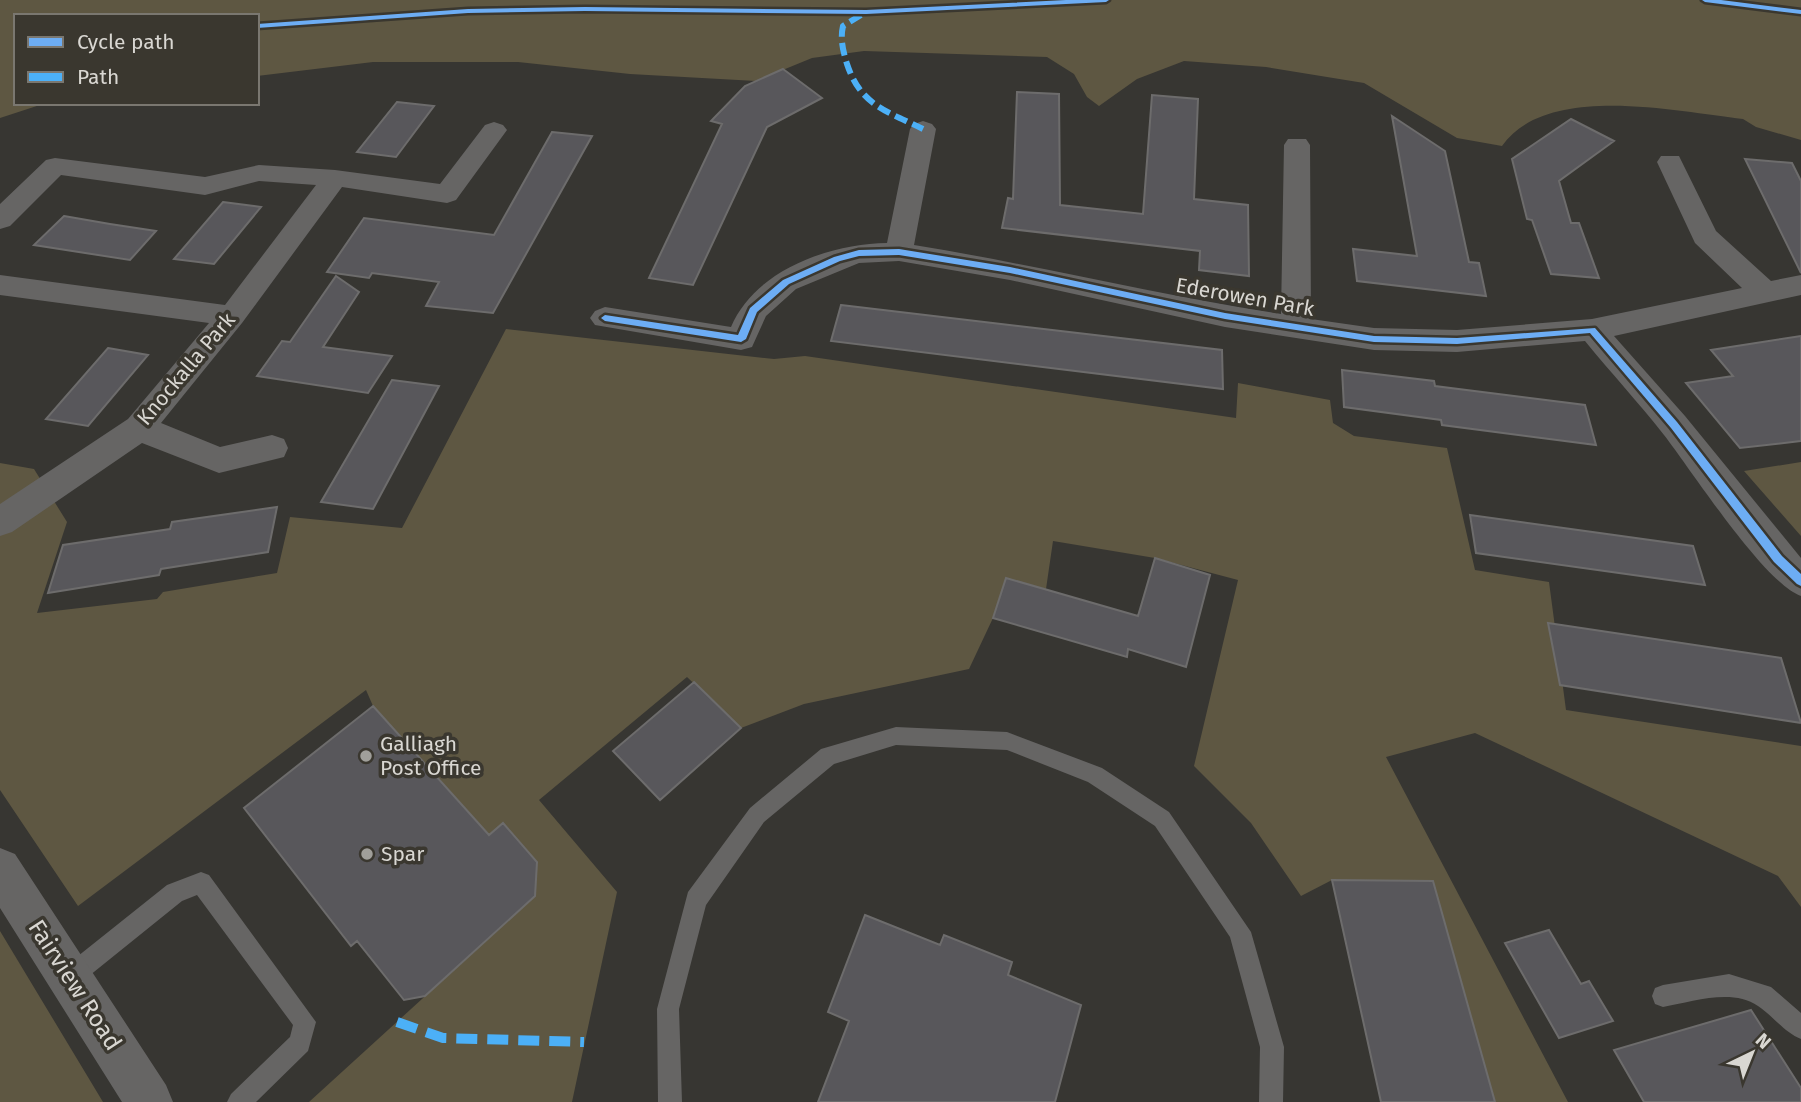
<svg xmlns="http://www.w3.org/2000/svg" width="1801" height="1102" font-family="'Fira Sans',sans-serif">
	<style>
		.green { fill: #5e5742 }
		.building { fill: #58575b; stroke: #6d6c6c; stroke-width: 2 }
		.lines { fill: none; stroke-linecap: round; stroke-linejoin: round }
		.lane { fill: #666564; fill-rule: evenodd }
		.street { fill: #666564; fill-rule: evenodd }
		.quiet-far1 { stroke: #4cb0f7; stroke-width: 6; stroke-dasharray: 13 6; stroke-linecap: butt }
		.quiet { stroke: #4cb0f7; stroke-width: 10; stroke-dasharray: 21 10; stroke-linecap: butt }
		.cycleway-casing { stroke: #3a372f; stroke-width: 5 }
		.cycleway { fill: #6dadf4; fill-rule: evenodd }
		.poi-dot { fill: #a09f9a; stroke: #3a372f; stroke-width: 2.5 }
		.labels { text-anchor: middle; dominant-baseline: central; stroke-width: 7; stroke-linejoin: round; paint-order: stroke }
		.street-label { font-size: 21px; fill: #d9d7d2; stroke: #3a372f }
		.poi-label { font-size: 21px; fill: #d9d7d2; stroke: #3a372f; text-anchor: start }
		.near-street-label { font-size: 24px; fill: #d9d7d2; stroke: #3a372f }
	</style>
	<rect width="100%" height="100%" fill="#373632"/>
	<path class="green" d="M0,0H1801V140L1756,127L1743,119C1677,112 1547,82 1502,146L1457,138L1364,83L1266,67L1184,61L1137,79L1099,106L1087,97L1074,74L1047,57L864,51L812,58L756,81L630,74L518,62H373L257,76V16H16V103H46L0,118Z
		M506,329L774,359L805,356L1236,418L1238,383L1330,400L1333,423L1354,436L1447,448L1475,570L1549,582L1566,710L1801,746V907L1778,876L1475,733L1386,757L1568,1102H1495L1433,881L1332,880L1301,896L1251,823L1194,766L1238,580L1155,558L1053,541L1046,589L1006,578L993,618L969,669L804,704L741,728L687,677L539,800L617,892L572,1102H309L535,896L537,862L503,823L489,835L373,706L366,690L78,906L0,790V463L34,469L67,522L37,613L157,599L163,592L277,573L290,517L402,528Z
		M1801,462V536L1744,471Z
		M0,931L103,1102H0Z"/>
	<path class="building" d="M783,69L822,98L767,127L693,285L649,278L722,124L711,121L745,86Z
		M1017,92L1059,94L1060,205L1143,214L1152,95L1198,99L1194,199L1248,205L1249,276L1199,270L1200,251L1002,228L1008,198L1013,199Z
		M397,102L434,106L396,157L357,152Z
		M1392,116L1445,151L1469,262L1479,263L1486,296L1357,281L1353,249L1417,256Z
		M1571,119L1614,141L1559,181L1571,223H1579L1599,278L1551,274L1532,220L1527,219L1512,159Z
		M552,132L592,136L493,313L426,306L439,282L372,273L369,278L327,272L364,218L494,235Z
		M1745,159L1792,163L1801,181V273Z
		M223,202L261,207L214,264L174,259Z
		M64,216L110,224L156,231L130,260L34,245Z
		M336,276L359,292L323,347L392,356L368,393L257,376L282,341L290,342Z
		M841,305L1222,350L1223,389L831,341Z
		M1801,336V441L1740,448L1686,383L1733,376L1711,350Z
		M108,348L148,355L88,426L46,419Z
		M1342,370L1434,381L1435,386L1585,405L1596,445L1442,425L1441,420L1344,407Z
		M392,380L439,386L373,509L321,502Z
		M277,507L268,552L161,569L159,575L48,593L63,545L170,529L172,522Z
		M1470,515L1693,546L1705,585L1476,553Z
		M1155,558L1210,575L1186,667L1128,649L1127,657L993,618L1006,578L1138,616Z
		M1548,623L1781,658L1801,723L1560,685Z
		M694,682L741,728L660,800L613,751Z
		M373,706L489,835L503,823L537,862L535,896L425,996L404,1000L357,941L351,946L244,808Z
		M1332,880L1433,881L1495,1102H1381Z
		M865,915L940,945L944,935L1012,962L1008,975L1081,1005L1055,1102H818L849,1021L828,1012Z
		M1549,930L1581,984L1589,981L1613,1021L1559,1038L1505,943Z
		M1751,1010L1801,1088V1102H1644L1614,1050Z"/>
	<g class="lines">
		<path class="lane" d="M896,727L1007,732L1102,768L1169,812L1251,932L1284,1047L1283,1102H1259L1260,1047L1230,937L1155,826L1088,782L1007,750L896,745L834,764L764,822L706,905L679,1009L682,1102H658L657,1009L688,892L750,808L821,749Z
			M201,872L209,875L316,1022L308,1051L256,1102H227L231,1094L290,1037L293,1025L197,895L182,901L79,984L71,987L63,984L60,976L63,968L167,885Z
			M1729,974L1771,987L1801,1013V1039C1784,1032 1773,1016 1758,1006C1732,988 1692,1002 1663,1007L1655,1004L1652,996L1655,988L1663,985Z"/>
		<path class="street" d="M923,121L932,124L936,129L914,245C1037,265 1158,295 1281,314L1284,145L1288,139H1306L1310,145L1311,319L1374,328L1457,330L1592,319L1742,288L1695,243L1657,162L1661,156H1679L1716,231L1771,281L1801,275V295L1614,336L1685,416L1801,558V596C1764,583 1692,471 1664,435C1639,403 1611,373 1585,341L1457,352L1374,350L1225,327L1010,280L899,261L859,263L796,289L766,316L752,347L741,350L595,325L590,318L595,311L605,307L731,327C755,270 829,244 887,243L910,129L914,124Z
			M494,122L503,125L507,130L456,200L447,203L342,187L242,323L161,423L220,447L272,435L284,439L288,448L284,457L219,473L142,443L12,532L0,536V504L128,419L209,323L0,295V275L225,305L316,185L259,181L205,195L61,175L10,226L0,229V204L46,160L55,158L205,177L259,165L335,170L440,184L485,125Z
			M0,848L15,854L166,1085L173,1102H122L0,908Z"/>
		<path class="quiet-far1" d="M861,15L843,26C840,39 843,51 847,64C861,106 887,111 923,129"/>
		<path class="quiet" d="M397,1022L443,1038L584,1042"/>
		<defs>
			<path id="cycleway" d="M1066,0H1109L1106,2L866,14L585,11L468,13L257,28V24L468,9L585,7L866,10Z
				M1702,0H1721L1801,10V14L1705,2Z
				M899,249L1010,267L1225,313L1374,336L1457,338L1595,328L1677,422L1782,556L1801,574V586L1797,584L1774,562L1671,428L1590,333L1457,344L1374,342L1225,319L1010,273L899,255L859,256L840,261L789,284L757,312L746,339L741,342L605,321L601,318L605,315L738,335L750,308L783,280L834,257L859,250Z"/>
		</defs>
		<use href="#cycleway" class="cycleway-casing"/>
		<use href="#cycleway" class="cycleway"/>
	</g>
	<g class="poi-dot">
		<circle cx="366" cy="756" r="7"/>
		<circle cx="367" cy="854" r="7"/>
	</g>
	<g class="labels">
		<g class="street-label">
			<text transform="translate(1245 297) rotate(10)">Ederowen Park</text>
			<text transform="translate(186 369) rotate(-50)">Knockalla Park</text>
		</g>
		<g class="poi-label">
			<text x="380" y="744">Galliagh<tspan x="380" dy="24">Post Office</tspan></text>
			<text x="381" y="854">Spar</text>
		</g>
		<g class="near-street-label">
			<text transform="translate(75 985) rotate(57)">Fairview Road</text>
		</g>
	</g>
	<rect x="14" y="14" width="245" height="91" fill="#3a372f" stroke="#7a7770" stroke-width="2"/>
	<rect x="28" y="37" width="35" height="10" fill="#6dadf4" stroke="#7a7770" stroke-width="2"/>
	<text x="77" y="49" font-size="21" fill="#d9d7d2">Cycle path</text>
	<rect x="28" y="72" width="35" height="10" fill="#4cb0f7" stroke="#7a7770" stroke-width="2"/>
	<text x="77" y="84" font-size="21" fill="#d9d7d2">Path</text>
	<g transform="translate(1752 1053) rotate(43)" stroke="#3a372f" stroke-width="5" paint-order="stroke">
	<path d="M0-5L12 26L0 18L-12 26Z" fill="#d9d7d2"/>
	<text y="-10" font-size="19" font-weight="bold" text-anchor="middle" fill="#d9d7d2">N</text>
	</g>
</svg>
